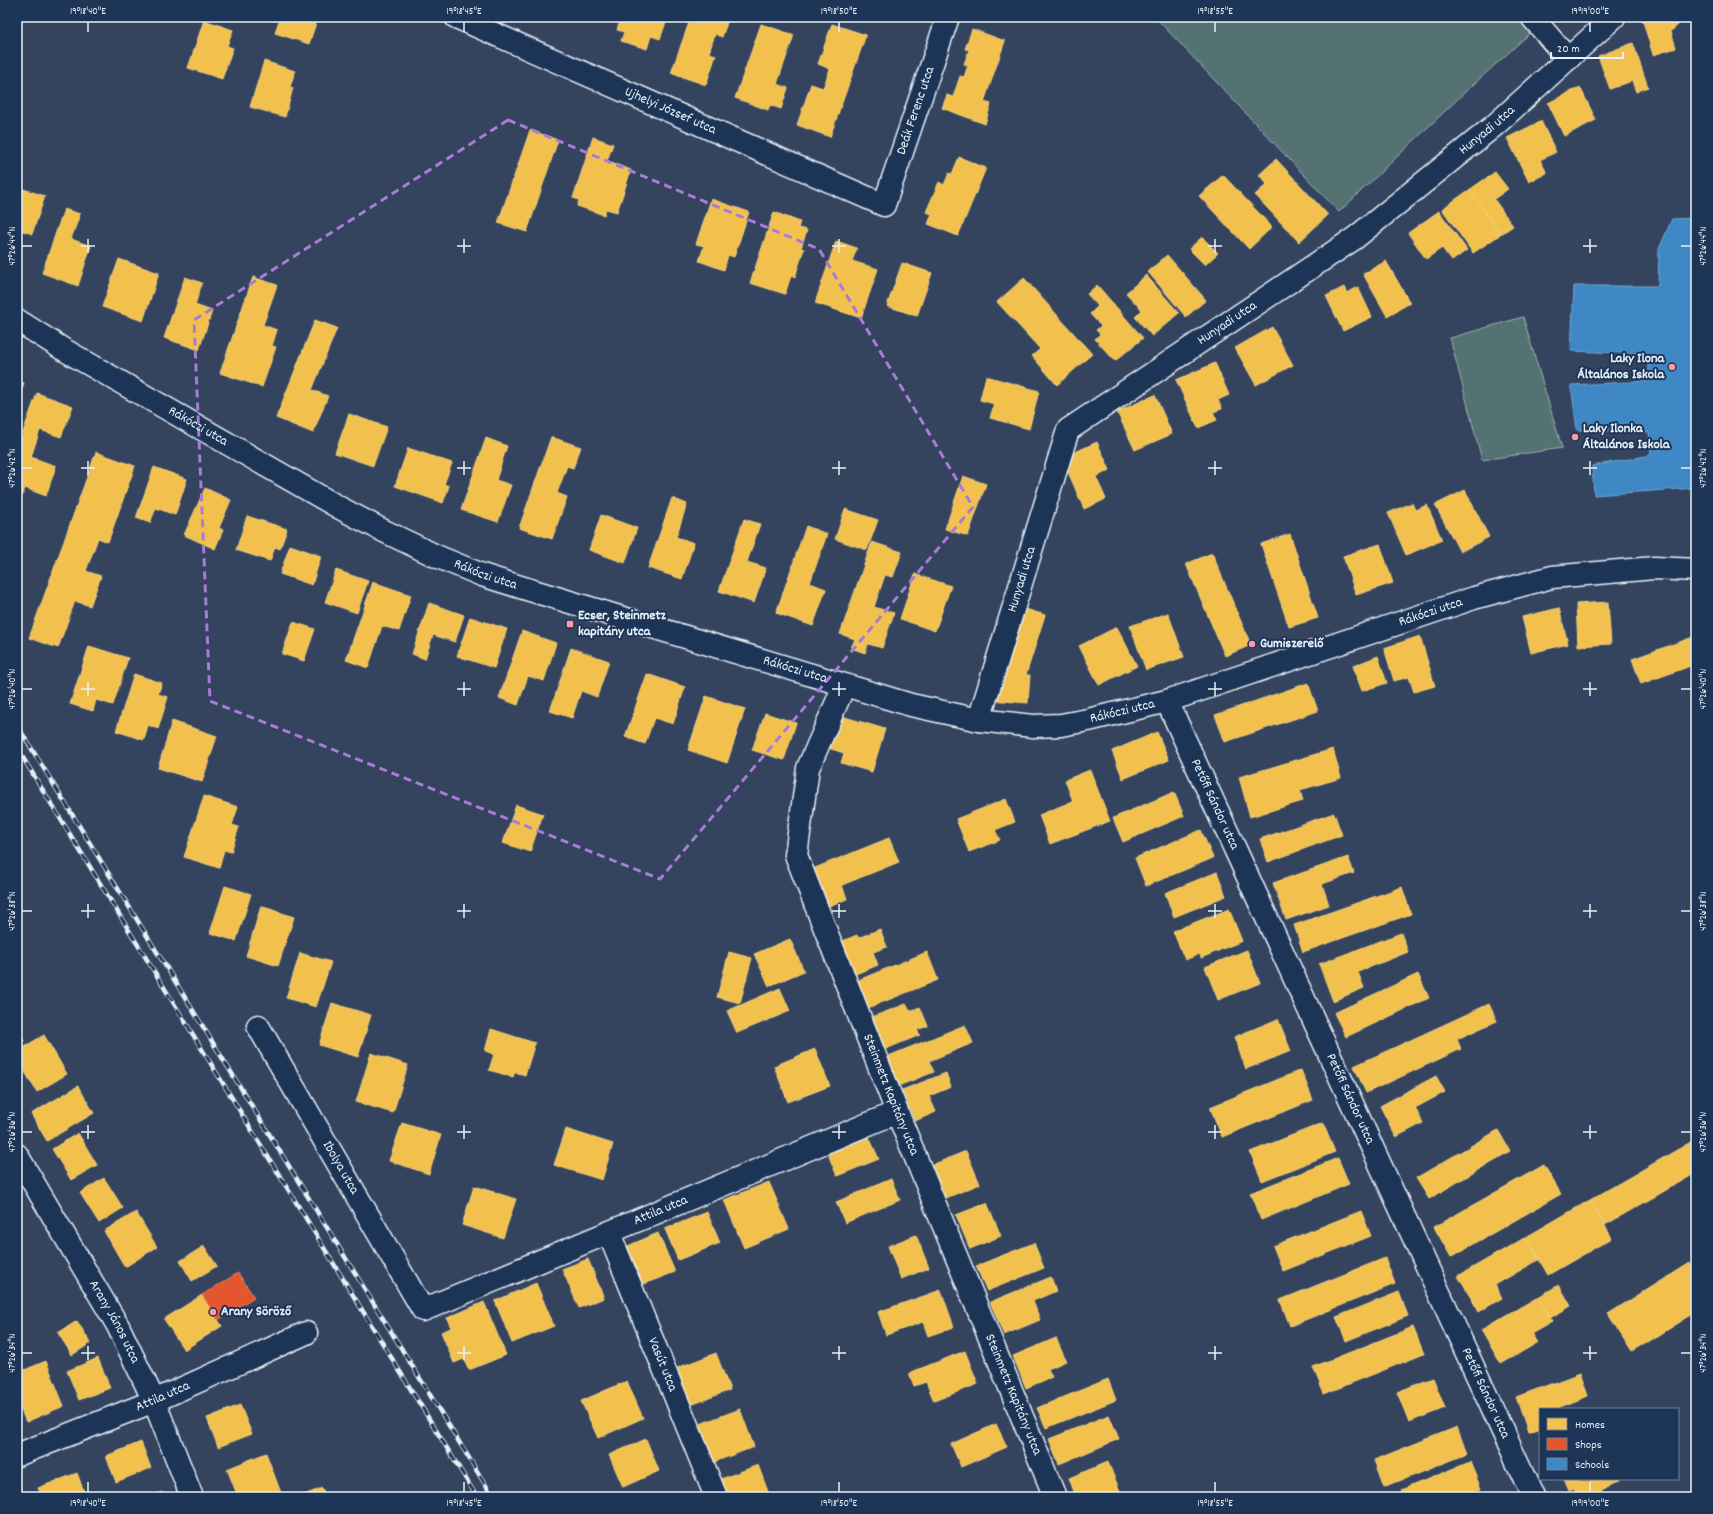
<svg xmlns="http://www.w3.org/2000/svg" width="1713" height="1514" font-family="Dekko,sans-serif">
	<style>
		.green { fill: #527271; stroke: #9db2b4 }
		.homes { fill: #f2c14e; stroke: #efcf81 }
		.shops { fill: #e4572e; stroke: #e5856b }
		.schools { fill: #3f88c5; stroke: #72a8d4 }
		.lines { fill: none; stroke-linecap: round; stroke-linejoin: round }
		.street-casing { stroke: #e8f1f8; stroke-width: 25 }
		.secondary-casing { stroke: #e8f1f8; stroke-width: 25 }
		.street { stroke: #1d3557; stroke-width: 22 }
		.secondary { stroke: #1d3557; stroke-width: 22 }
		.rail-casing { stroke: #e8f1f8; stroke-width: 4.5 }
		.rail { stroke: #1d3557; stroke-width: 3; stroke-dasharray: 9; stroke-linecap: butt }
		.marked { fill: none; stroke: #a77bd6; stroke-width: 3; stroke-dasharray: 8 5; stroke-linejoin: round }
		.ticks { fill: none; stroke: #e8f1f8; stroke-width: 1.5 }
		.poi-dot { fill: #ff9aa2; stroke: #1d3557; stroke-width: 1.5 }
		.labels { text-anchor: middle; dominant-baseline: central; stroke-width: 4; stroke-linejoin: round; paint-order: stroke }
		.street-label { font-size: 14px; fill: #e8f1f8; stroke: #1d3557 }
		.poi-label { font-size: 14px; font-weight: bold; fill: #e8f1f8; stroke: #1d3557; text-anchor: start }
		.neatline { fill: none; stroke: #e8f1f8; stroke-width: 1.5 }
		.ticks-label { font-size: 10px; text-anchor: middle; fill: #e8f1f8 }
	</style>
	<rect width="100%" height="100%" fill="#34445f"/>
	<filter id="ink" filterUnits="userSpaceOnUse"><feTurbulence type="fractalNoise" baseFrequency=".025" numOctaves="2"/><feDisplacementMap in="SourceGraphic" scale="8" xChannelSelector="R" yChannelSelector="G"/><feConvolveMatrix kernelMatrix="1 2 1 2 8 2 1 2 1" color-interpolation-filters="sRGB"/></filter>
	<g filter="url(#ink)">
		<path class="green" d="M1155,17H1548L1465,92L1339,212Z
			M1523,317L1562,448L1482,460L1450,338Z"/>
		<path class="homes" d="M280,17H318L309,44L275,33Z
			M621,17H668L660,39L651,36L647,49L621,41L624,32L617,30Z
			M691,17H729L722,37L715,34L709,53L716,55L706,85L671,73Z
			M1687,17L1671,31L1676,48L1653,55L1642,18Z
			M204,20L233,30L227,46L233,48L222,79L188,68Z
			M761,24L794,35L777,84L788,88L781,109L770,105L768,110L735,98Z
			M832,24L866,35L830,137L797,125L811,84L823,88L830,69L818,64Z
			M972,29L1005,41L984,102L991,104L985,124L942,108L947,95L953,97L960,76L964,77L968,65L964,64L969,50L965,49Z
			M1633,43L1648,87L1636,92L1632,81L1610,89L1598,56Z
			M264,61L295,71L290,87L293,88L285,117L250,107Z
			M1580,87L1596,120L1564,136L1548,103Z
			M1541,121L1556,152L1540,160L1547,173L1529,182L1507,138Z
			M530,130L558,140L527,232L498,223Z
			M593,137L613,144L607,161L631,170L617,212L606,209L604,215L577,206L579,200L573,198Z
			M959,157L986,168L958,236L928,224L932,214L926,212L939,182L944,185L949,173L952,174Z
			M1276,159L1328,215L1299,242L1255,195L1267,184L1259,175Z
			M1495,172L1508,189L1494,199L1513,226L1501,234L1469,190Z
			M1223,175L1272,227L1249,249L1199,196Z
			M17,187L45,196L32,234L17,229Z
			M1469,190L1501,234L1473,253L1442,209Z
			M711,199L749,212L734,257L728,255L724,270L699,261L704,246L696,244Z
			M64,209L80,214L71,239L91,246L78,286L42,273Z
			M1439,211L1467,250L1452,261L1442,248L1426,259L1408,233Z
			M774,212L800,222L798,228L807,230L801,248L804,249L795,277L791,276L785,294L750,283Z
			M1202,237L1218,253L1205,265L1189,249Z
			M836,241L857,248L852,261L878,269L861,318L815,303Z
			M1167,255L1206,300L1186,317L1148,272Z
			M119,259L159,273L143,321L102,307Z
			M1386,261L1410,303L1387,316L1363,274Z
			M902,263L932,273L917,316L887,306Z
			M1146,275L1179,313L1152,336L1135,317L1142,310L1126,293Z
			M185,277L202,283L195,305L212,311L199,350L164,338Z
			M253,277L277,285L263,325L277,330L272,346L276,347L262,387L220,373Z
			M1024,278L1092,354L1057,385L1032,356L1040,349L997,302Z
			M1097,285L1143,338L1115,361L1095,339L1100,334L1096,330L1101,326L1090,314L1098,306L1087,294Z
			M1344,287L1347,293L1358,287L1372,317L1343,331L1326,296Z
			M315,320L337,328L312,390L328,396L313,433L276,418Z
			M1272,327L1293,365L1256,385L1235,348Z
			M1215,363L1229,395L1218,400L1222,409L1213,412L1217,420L1198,428L1176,380Z
			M986,376L1039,391L1029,429L990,418L994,404L980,400Z
			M17,380L24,383L17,403Z
			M37,393L73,406L61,437L40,430L31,457L56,466L46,496L25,488L22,496L17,494V449Z
			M1155,395L1172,434L1135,450L1117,412Z
			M349,414L387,427L373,466L335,453Z
			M551,437L581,447L573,468L567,466L557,493L567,497L552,539L519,528Z
			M486,438L507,446L496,480L511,485L498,522L461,510Z
			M1097,442L1110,470L1096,477L1106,499L1084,509L1062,458Z
			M408,448L452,463L444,484L449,486L443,503L395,486Z
			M96,452L135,466L108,542L98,538L86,571L101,576L90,606L75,601L58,648L29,638Z
			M154,467L187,479L175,515L156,508L150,523L136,518Z
			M963,476L986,484L968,536L945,529Z
			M205,488L231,500L219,528L223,530L215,549L184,535Z
			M1465,490L1489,537L1460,552L1435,505Z
			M672,498L687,504L676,537L694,543L682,579L648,568Z
			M1412,503L1415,510L1427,505L1442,540L1406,555L1388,513Z
			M845,509L878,520L867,550L835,539Z
			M601,515L637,528L625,563L589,550Z
			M247,516L287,529L280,549L275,547L270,561L236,550Z
			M744,519L760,524L747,562L766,568L754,603L719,591Z
			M806,526L827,534L810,583L826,589L813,626L776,613Z
			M1290,534L1318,618L1289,627L1261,544Z
			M872,542L902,552L893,577L885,575L874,607L894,613L882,648L868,644L865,653L851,648L855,639L840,634Z
			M1380,544L1393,583L1356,595L1343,556Z
			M290,545L321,556L312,585L280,574Z
			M1212,553L1251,645L1225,656L1186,564Z
			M336,570L368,581L357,613L325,602Z
			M915,574L951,586L935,631L900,619Z
			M373,582L411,595L399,631L382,626L368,668L346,660Z
			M1608,602L1611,644L1578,646L1576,604Z
			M429,603L464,615L455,642L433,635L425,659L412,654Z
			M1019,607L1045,615L1026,675H1030L1028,703L990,700Z
			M1559,608L1568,644L1531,653L1522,617Z
			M1168,613L1184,657L1146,670L1130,626Z
			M470,617L507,629L494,668L457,656Z
			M293,622L315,629L304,661L282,654Z
			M1117,627L1137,666L1099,685L1079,646Z
			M522,631L556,643L544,681L528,676L518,705L499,698Z
			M1420,636L1435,686L1414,692L1409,677L1394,681L1384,648Z
			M1696,636V664L1641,684L1632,659Z
			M89,646L128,658L113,705L96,700L93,711L70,704Z
			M571,648L609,661L597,697L581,691L572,718L550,711Z
			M1378,656L1387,683L1362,691L1353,666Z
			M134,674L162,683L158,694L168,697L158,729L148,725L144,740L116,731Z
			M647,674L685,687L673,724L654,718L645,744L625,737Z
			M1308,683L1318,711L1225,742L1215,715Z
			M706,696L745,709L727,763L688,750Z
			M765,713L796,723L784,760L752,750Z
			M838,715L885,729L872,772L841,763L844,753L828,748Z
			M172,721L217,736L202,782L158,768Z
			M1157,732L1169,760L1123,779L1112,751Z
			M1333,749L1341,778L1300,790L1303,801L1250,817L1239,777Z
			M1090,770L1110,821L1050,844L1039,815L1073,801L1065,780Z
			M1174,792L1184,816L1123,842L1113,818Z
			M204,796L238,807L232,825L239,827L231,852L224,850L219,868L184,857Z
			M1006,799L1015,822L995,830L1000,840L969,852L956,819Z
			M516,805L543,814L530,852L503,843Z
			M1334,813L1342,835L1268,862L1260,839Z
			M1201,830L1213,858L1146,886L1135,858Z
			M889,838L899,862L842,885L847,899L821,909L805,872Z
			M1348,857L1354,873L1322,884L1329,905L1286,920L1273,883Z
			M1217,872L1226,896L1174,917L1165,893Z
			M225,886L251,894L236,941L210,933Z
			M1402,887L1411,914L1303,952L1294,925Z
			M261,906L294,917L278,966L246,956Z
			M1229,909L1242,941L1201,958L1200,954L1185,960L1173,931Z
			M880,929L887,947L873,952L878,965L848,977L835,944L857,935L858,938Z
			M1401,933L1408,952L1358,972L1364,988L1333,1001L1319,964Z
			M790,939L804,971L769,986L754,954Z
			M1247,950L1260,983L1218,1000L1205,967Z
			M729,952L752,958L740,1003L717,997Z
			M927,952L938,980L863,1010L851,983Z
			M300,953L331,962L316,1007L286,998Z
			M1418,974L1429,998L1346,1037L1334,1013Z
			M780,988L790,1011L737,1033L727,1011Z
			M332,1003L371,1015L358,1057L319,1045Z
			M906,1004L910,1011L920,1007L928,1026L917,1030L920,1035L881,1051L864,1020Z
			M1489,1004L1497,1021L1457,1039L1461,1049L1366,1093L1354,1066Z
			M1278,1019L1291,1051L1246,1069L1234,1037Z
			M965,1025L973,1043L929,1061L934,1072L898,1086L886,1057Z
			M17,1029L24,1041L17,1045Z
			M491,1029L535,1043L525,1075L515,1072L513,1077L489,1070L494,1054L485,1051Z
			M44,1035L67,1074L37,1092L17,1059V1051Z
			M815,1049L830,1086L788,1102L774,1066Z
			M371,1053L408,1065L393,1113L356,1102Z
			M1301,1070L1313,1100L1222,1137L1210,1107Z
			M946,1073L951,1087L929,1096L936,1112L915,1121L902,1090Z
			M1436,1076L1445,1092L1415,1108L1423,1123L1396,1137L1380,1106Z
			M78,1086L94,1113L47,1141L31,1114Z
			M402,1123L441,1135L429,1174L389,1161Z
			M1323,1123L1335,1152L1262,1181L1250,1152Z
			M566,1129L613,1144L602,1180L554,1165Z
			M1498,1130L1510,1151L1429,1199L1416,1178Z
			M78,1133L97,1165L71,1180L52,1149Z
			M869,1137L879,1159L837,1176L828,1154Z
			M1696,1139V1173L1605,1225L1590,1200Z
			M966,1151L980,1184L946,1198L932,1165Z
			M1338,1158L1349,1184L1261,1220L1250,1193Z
			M1544,1165L1561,1194L1451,1257L1434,1227Z
			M104,1178L123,1208L99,1223L80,1193Z
			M891,1179L900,1200L845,1223L836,1202Z
			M769,1182L789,1229L744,1248L724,1200Z
			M474,1186L516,1199L503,1238L462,1225Z
			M1590,1200L1612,1238L1548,1275L1526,1237Z
			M987,1203L1001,1236L970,1249L956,1215Z
			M1361,1211L1371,1236L1283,1271L1273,1246Z
			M136,1212L157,1247L125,1267L104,1231Z
			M707,1212L720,1243L678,1260L665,1229Z
			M658,1233L675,1272L639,1286L623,1248Z
			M916,1235L929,1268L901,1279L888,1246Z
			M1526,1237L1540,1259L1495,1285L1502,1298L1479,1312L1458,1276Z
			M1034,1243L1044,1268L987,1291L976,1266Z
			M204,1246L217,1266L192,1281L180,1261Z
			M1385,1258L1395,1284L1290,1326L1280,1300Z
			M588,1259L604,1298L579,1308L562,1269Z
			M1689,1263L1696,1274V1312L1632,1352L1608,1314Z
			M1051,1277L1056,1291L1033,1301L1040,1320L1004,1335L990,1302Z
			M536,1283L554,1326L512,1343L495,1301Z
			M1559,1285L1571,1306L1550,1318L1538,1297Z
			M941,1290L954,1327L928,1336L923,1322L886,1335L878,1312Z
			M1399,1292L1408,1316L1346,1341L1336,1317Z
			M202,1295L222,1326L184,1350L164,1319Z
			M1538,1297L1552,1321L1531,1333L1537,1343L1501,1364L1481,1330Z
			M484,1302L506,1355L469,1370L464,1359L454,1363L441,1332L451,1328L447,1318Z
			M77,1321L91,1343L72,1355L58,1333Z
			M1413,1327L1424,1354L1324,1394L1313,1367Z
			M1056,1338L1066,1361L1048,1369L1052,1377L1026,1388L1013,1356Z
			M965,1351L978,1384L934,1401L926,1382L914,1386L909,1373Z
			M716,1353L730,1390L691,1405L677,1368Z
			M98,1358L110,1388L79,1400L67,1371Z
			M46,1361L64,1406L26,1422L17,1401V1373Z
			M1580,1373L1588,1396L1560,1407V1409H1540V1428L1528,1432L1516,1397Z
			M1433,1378L1445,1408L1409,1422L1397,1392Z
			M1108,1379L1116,1400L1046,1428L1037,1408Z
			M627,1381L643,1418L598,1438L581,1401Z
			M240,1405L252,1434L218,1447L207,1418Z
			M740,1409L754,1447L714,1462L700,1424Z
			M1109,1415L1119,1439L1059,1464L1049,1439Z
			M996,1424L1007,1447L961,1467L951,1444Z
			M1457,1427L1467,1454L1384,1487L1374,1460Z
			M646,1439L659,1471L623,1487L609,1455Z
			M141,1442L151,1468L116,1482L106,1456Z
			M266,1453L281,1493L271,1497H238L227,1469Z
			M1108,1462L1122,1496L1118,1497H1076L1069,1478Z
			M1470,1462L1481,1489L1462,1497H1404L1401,1490Z
			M758,1465L770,1497H728L721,1479Z
			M77,1473L86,1497H42L38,1488Z
			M1564,1479H1616L1617,1483L1585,1497H1578L1575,1489L1569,1491Z
			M322,1488L326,1497H299Z
			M162,1492L164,1497H150Z"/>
		<path class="shops" d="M238,1273L254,1297L218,1320L202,1295Z"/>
		<path class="schools" d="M1696,218V488L1594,495L1592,466L1651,455L1649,432L1577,430L1571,385L1651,381L1645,354L1571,351L1574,286H1658L1659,249L1672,219Z"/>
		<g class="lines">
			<defs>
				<g id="street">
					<path id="s1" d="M456,17L884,205L948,17"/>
					<path d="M1532,17L1568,59"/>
					<path id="s2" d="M844,686L808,768L796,855L897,1112L1055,1497"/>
					<path id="s3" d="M1167,701L1533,1497"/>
					<path id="s4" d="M979,720L1068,430L1355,238L1495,125L1614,17"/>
					<path id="s5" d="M258,1026L423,1310L897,1112"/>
					<path id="s6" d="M17,1155L118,1326L154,1401L192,1497"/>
					<path id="s7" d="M609,1233L716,1497"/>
					<path id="s8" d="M17,1455L154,1401L306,1333"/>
				</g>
				<g id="secondary">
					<path id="s9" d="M17,320L61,348L340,508L384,531L436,556L482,575L530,590L911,705L979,720L1033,726L1061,725L1088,720L1167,701L1474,598L1552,577L1654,568L1696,570"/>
				</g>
			</defs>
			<use href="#street" class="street-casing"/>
			<use href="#secondary" class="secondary-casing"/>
			<use href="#street" class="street"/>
			<use href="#secondary" class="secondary"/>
			<defs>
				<path id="rail" d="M17,725L493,1497
					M17,748L477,1497"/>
			</defs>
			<use href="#rail" class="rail-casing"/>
			<use href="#rail" class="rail"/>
		</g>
	</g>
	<path class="marked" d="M508,120L819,249L973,507L660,879L210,701L194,320Z"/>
	<path class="ticks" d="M88,22V32M464,22V32M839,22V32M1215,22V32M1590,22V32M88,239V253M464,239V253M839,239V253M1215,239V253M1590,239V253M22,246H32M81,246H95M457,246H471M832,246H846M1208,246H1222M1583,246H1597M1681,246H1691M88,461V475M464,461V475M839,461V475M1215,461V475M1590,461V475M22,468H32M81,468H95M457,468H471M832,468H846M1208,468H1222M1583,468H1597M1681,468H1691M88,682V696M464,682V696M839,682V696M1215,682V696M1590,682V696M22,689H32M81,689H95M457,689H471M832,689H846M1208,689H1222M1583,689H1597M1681,689H1691M88,904V918M464,904V918M839,904V918M1215,904V918M1590,904V918M22,911H32M81,911H95M457,911H471M832,911H846M1208,911H1222M1583,911H1597M1681,911H1691M88,1125V1139M464,1125V1139M839,1125V1139M1215,1125V1139M1590,1125V1139M22,1132H32M81,1132H95M457,1132H471M832,1132H846M1208,1132H1222M1583,1132H1597M1681,1132H1691M88,1346V1360M464,1346V1360M839,1346V1360M1215,1346V1360M1590,1346V1360M22,1353H32M81,1353H95M457,1353H471M832,1353H846M1208,1353H1222M1583,1353H1597M1681,1353H1691M88,1482V1492M464,1482V1492M839,1482V1492M1215,1482V1492M1590,1482V1492"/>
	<g class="poi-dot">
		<circle cx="1672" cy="367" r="4"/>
		<circle cx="1575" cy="437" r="4"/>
		<rect x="566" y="620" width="8" height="8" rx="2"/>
		<circle cx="1252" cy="644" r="4"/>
		<circle cx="213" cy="1312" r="4"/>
	</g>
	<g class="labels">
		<g class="street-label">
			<text stroke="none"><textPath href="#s1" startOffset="234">Ujhelyi József utca</textPath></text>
			<text stroke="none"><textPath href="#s1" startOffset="567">Deák Ferenc utca</textPath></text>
			<text stroke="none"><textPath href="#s4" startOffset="819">Hunyadi utca</textPath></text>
			<text stroke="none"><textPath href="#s4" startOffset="495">Hunyadi utca</textPath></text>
			<text stroke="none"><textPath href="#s9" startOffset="210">Rákóczi utca</textPath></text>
			<text stroke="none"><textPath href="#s9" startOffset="534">Rákóczi utca</textPath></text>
			<text stroke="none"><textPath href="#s4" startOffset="147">Hunyadi utca</textPath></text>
			<text stroke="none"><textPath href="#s9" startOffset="1518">Rákóczi utca</textPath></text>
			<text stroke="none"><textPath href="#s9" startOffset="858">Rákóczi utca</textPath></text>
			<text stroke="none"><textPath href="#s9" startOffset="1194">Rákóczi utca</textPath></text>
			<text stroke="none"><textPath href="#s3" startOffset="114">Petőfi Sándor utca</textPath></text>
			<text stroke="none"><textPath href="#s2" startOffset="435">Steinmetz Kapitány utca</textPath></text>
			<text stroke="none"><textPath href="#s3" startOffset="438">Petőfi Sándor utca</textPath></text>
			<text stroke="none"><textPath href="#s5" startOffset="164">Ibolya utca</textPath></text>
			<text stroke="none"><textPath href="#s5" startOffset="586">Attila utca</textPath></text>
			<text stroke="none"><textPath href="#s6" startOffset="193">Arany János utca</textPath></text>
			<text stroke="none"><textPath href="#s7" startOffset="142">Vasút utca</textPath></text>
			<text stroke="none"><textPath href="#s2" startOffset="759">Steinmetz Kapitány utca</textPath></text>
			<text stroke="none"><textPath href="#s3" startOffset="762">Petőfi Sándor utca</textPath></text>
			<text stroke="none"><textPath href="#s8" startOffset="157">Attila utca</textPath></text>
		</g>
		<g class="poi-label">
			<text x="1664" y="359" text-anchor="end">Laky Ilona<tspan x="1664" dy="16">Általános Iskola</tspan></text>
			<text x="1583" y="429">Laky Ilonka<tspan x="1583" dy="16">Általános Iskola</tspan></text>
			<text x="578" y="616">Ecser, Steinmetz<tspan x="578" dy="16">kapitány utca</tspan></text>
			<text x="1260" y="644">Gumiszerelő</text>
			<text x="221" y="1312">Arany Söröző</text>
		</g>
	</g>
	<rect width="1713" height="1514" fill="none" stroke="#1d3557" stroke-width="44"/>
	<rect x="1539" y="1408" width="140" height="72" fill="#1d3557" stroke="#6e8097"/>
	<rect x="1547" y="1418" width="20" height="12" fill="#f2c14e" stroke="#6e8097"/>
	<text x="1575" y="1428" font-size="12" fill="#e8f1f8">Homes</text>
	<rect x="1547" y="1438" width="20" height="12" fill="#e4572e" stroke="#6e8097"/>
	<text x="1575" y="1448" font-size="12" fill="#e8f1f8">Shops</text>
	<rect x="1547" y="1458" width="20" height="12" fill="#3f88c5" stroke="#6e8097"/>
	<text x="1575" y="1468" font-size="12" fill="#e8f1f8">Schools</text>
	<path d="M1551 52v6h72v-6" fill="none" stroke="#e8f1f8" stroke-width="2"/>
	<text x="1557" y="52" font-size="12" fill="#e8f1f8" stroke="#1d3557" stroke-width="3" paint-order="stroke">20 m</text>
	<rect x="22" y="22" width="1669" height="1470" class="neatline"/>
	<g class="ticks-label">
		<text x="88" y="14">19°18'40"E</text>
		<text x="464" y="14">19°18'45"E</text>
		<text x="839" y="14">19°18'50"E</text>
		<text x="1215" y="14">19°18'55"E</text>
		<text x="1590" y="14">19°19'00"E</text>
		<text transform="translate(11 246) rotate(-90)" y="4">47°26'44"N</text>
		<text transform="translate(1702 246) rotate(-90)" y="4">47°26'44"N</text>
		<text transform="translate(11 468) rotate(-90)" y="4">47°26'42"N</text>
		<text transform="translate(1702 468) rotate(-90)" y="4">47°26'42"N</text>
		<text transform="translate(11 689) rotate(-90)" y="4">47°26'40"N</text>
		<text transform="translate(1702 689) rotate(-90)" y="4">47°26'40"N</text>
		<text transform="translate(11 911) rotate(-90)" y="4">47°26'38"N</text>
		<text transform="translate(1702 911) rotate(-90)" y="4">47°26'38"N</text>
		<text transform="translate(11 1132) rotate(-90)" y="4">47°26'36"N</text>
		<text transform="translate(1702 1132) rotate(-90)" y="4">47°26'36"N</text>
		<text transform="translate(11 1353) rotate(-90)" y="4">47°26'34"N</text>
		<text transform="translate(1702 1353) rotate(-90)" y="4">47°26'34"N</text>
		<text x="88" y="1506">19°18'40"E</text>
		<text x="464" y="1506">19°18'45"E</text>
		<text x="839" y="1506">19°18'50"E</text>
		<text x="1215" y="1506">19°18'55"E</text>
		<text x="1590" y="1506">19°19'00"E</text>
	</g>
</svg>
